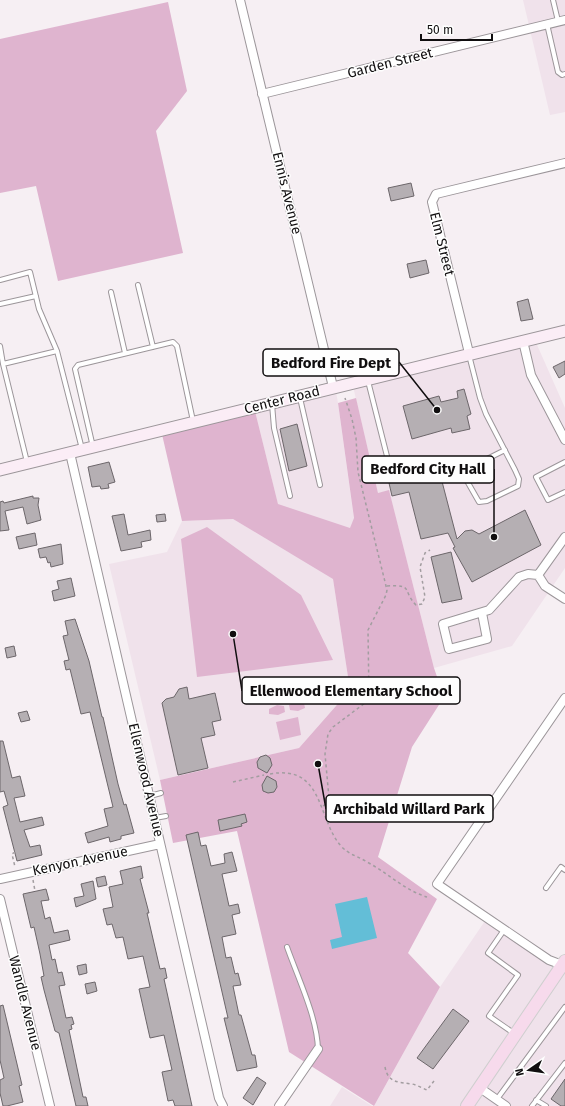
<svg xmlns="http://www.w3.org/2000/svg" width="565" height="1106" font-family="'Fira Sans',sans-serif">
	<style>
		.built { fill: #f0e2eb }
		.green { fill: #dfb4cf }
		.water { fill: #63bed7 }
		.building { fill: #b5afb3; stroke: #6c666a }
		.lines { fill: none; stroke-linecap: round; stroke-linejoin: round }
		.lane-casing { stroke: #9c969a; stroke-width: 6 }
		.street-casing { stroke: #9c969a; stroke-width: 10 }
		.secondary-casing { stroke: #9c969a; stroke-width: 13 }
		.primary-casing { stroke: #cfcfcf; stroke-width: 14 }
		.path { stroke: #a29da0; stroke-width: 1.5; stroke-dasharray: 3 3; stroke-linecap: butt }
		.lane { stroke: #fff; stroke-width: 4 }
		.street { stroke: #fff; stroke-width: 8 }
		.secondary { stroke: #fbedf6; stroke-width: 11 }
		.primary { stroke: #f7daec; stroke-width: 12 }
		.labels { text-anchor: middle; dominant-baseline: central; stroke-width: 3; stroke-linejoin: round; paint-order: stroke }
		.street-label { font-size: 14px; fill: #100e0f; stroke: #fefefe }
		.leader { fill: none; stroke: #100e0f; stroke-width: 1.5 }
		.callout-dot { fill: #100e0f; stroke: #fefefe; stroke-width: 1.5 }
		.callout { fill: #fefefe; stroke: #100e0f; stroke-width: 1.5 }
		.callout-label { font-size: 15px; text-anchor: middle; font-weight: bold; fill: #100e0f }
	</style>
	<rect width="100%" height="100%" fill="#f6eff3"/>
	<path class="built" d="M523,0H565V112L550,115Z
		M534,338L565,408V568L512,646L434,668L389,491L378,493L352,382Z
		M335,386L338,403L354,519L333,579L350,690L299,748L160,780L109,564L167,552L182,521L233,519L290,553L254,407Z
		M487,918L549,960L565,961V1106H374L440,987Z
		M342,1087L372,1106H330Z"/>
	<path class="green" d="M168,2L187,91L156,131L183,253L58,281L36,186L0,193V39Z
		M356,398L378,493L389,490L434,668L444,697L412,747L378,857L437,899L408,953L440,987L374,1106L289,1052L237,831L173,843L160,780L299,748L350,690L333,579L233,519L182,521L161,430L254,407L278,504L350,528L354,518L338,403Z
		M207,527L301,595L333,660L197,677L181,539Z
		M297,701L304,703L305,708L298,711L290,710L289,705Z
		M277,705L284,706L285,712L278,715L269,714V709Z
		M298,717L301,735L280,740L276,722Z"/>
	<path class="water" d="M367,897L377,938L332,949L330,940L342,937L335,904Z"/>
	<path class="building" d="M411,183L414,196L391,201L388,188Z
		M426,260L429,273L410,278L407,264Z
		M528,299L533,319L521,321L517,302Z
		M565,361V374L559,378L553,367Z
		M464,389L471,414L467,416L470,429L452,433L451,428L412,439L403,406L439,396L441,402L458,398L457,391Z
		M297,424L307,466L289,471L280,429Z
		M109,462L115,482L108,484L109,488L101,489L100,486L92,487L88,467Z
		M439,470L457,539L465,531L472,530L479,534L525,510L541,545L472,582L453,548L455,547L448,533L421,539L409,492L392,496L389,483Z
		M33,496V498H39L38,505L41,520L27,524L23,507L5,511L9,530L0,531V502L3,501L4,503Z
		M124,514L128,535L150,530L151,540L141,542L142,547L121,551L112,516Z
		M165,514L166,521L157,522L156,515Z
		M35,533L37,545L19,549L16,537Z
		M61,544L63,564L51,567L50,562L48,563L46,557L40,558L38,549Z
		M451,552L462,599L442,603L431,557Z
		M71,578L75,596L54,601L52,591L59,589L57,581Z
		M75,619L89,661L102,717H103L118,784L124,805L126,804L134,833L121,836V839L110,842L109,837L88,843L85,833L108,826L104,809L113,807L90,712L81,714L70,669L66,670L64,661L69,660L63,636L68,635L65,621Z
		M14,646L16,656L7,658L5,648Z
		M187,687L189,699L215,693L221,720L212,722L215,735L201,738L208,768L178,775L162,703L166,699L174,697L179,689Z
		M27,711L30,720L21,722L18,713Z
		M0,741H3L12,778L20,776L25,796L14,798L20,822L42,817L44,825L24,830L30,847L40,845L42,855L17,861L3,807L8,805L4,791L0,792Z
		M266,755L270,758L272,765L267,773L258,768L257,762L260,757Z
		M267,776L276,781L277,787L274,792L268,793L263,791L262,785Z
		M245,814L247,822L241,824L242,826L220,831L218,820Z
		M198,832L201,846L206,845L211,866L225,863L224,854L232,852L237,871L222,874L229,906L238,904L240,913L232,915L236,934L222,937L226,958L231,957L235,974L238,973L241,985L233,986L239,1015H241L252,1055H255L257,1067L237,1071L224,1018H228L186,835Z
		M141,866L143,878L140,879L149,913H147L160,969L165,968L167,978L164,979L192,1106H175L173,1100L168,1101L162,1072L172,1070L164,1035L150,1038L139,989L150,987L143,956L128,959L123,937L116,938L112,924L107,925L103,909L113,907L109,887L123,884L120,871Z
		M105,876L107,885L98,887L96,878Z
		M93,881L96,899L76,907L74,898L84,896L81,884Z
		M46,889L49,900L41,901L45,919L50,917L54,933L68,930L70,940L49,945L52,960L55,959L58,973L62,972L65,985L59,986L66,1018L72,1017L74,1024L71,1025L72,1029L69,1030L83,1097H86L88,1106H76L59,1033L55,1031L44,990L41,977L44,976L40,954L34,927L31,928L23,894Z
		M86,964L87,973L79,975L77,966Z
		M95,982L97,991L87,994L85,984Z
		M3,1005L22,1085L19,1086L23,1102L7,1106H3L0,1093V1080L4,1078L0,1060V1006Z
		M453,1009L469,1021L433,1069L417,1058Z
		M257,1077L266,1083L253,1105L243,1098Z
		M565,1079V1106H561L551,1099Z"/>
	<g class="lines">
		<defs>
			<path id="lane" d="M553,0L558,21
				M547,24L558,72L562,75L565,74
				M0,280L30,272L39,309L57,351
				M138,285L153,347
				M111,292L125,353
				M0,304L36,296
				M0,346L3,364
				M469,355L480,398L486,414L515,470L519,479L518,486L487,501L479,502L467,481L469,468L505,450
				M368,381L391,472
				M300,398L320,485
				M272,404L274,428L290,496
				M93,447L75,369L78,365L173,342L177,346L193,421
				M27,462L3,364L57,351L82,449
				M565,462L536,477L548,500L565,492
				M150,796L161,793
				M155,818L166,816
				M546,888L561,867L565,870
				M504,930L488,953L518,975L489,1016L515,1034
				M287,947C298,978 317,1017 318,1049
				M497,1099L565,1007
				M536,1100L546,1106
				M532,1106L565,1063"/>
			<path id="street" d="M240,0L333,387
				M262,94L565,20
				M523,341L531,375L565,440
				M469,353L432,202L436,194L565,163
				M70,453L219,1098L223,1106
				M538,575L565,537
				M538,575L545,586L565,599
				M482,613L487,639L449,649L443,624L489,610L519,577L528,574L538,575
				M565,698L437,884L549,960L565,966
				M0,879L160,844
				M0,899L50,1106
				M480,1088L506,1106
				M279,1106L318,1049"/>
			<path id="secondary" d="M0,470L565,331"/>
			<path id="primary" d="M467,1106L565,961"/>
		</defs>
		<use href="#lane" class="lane-casing"/>
		<use href="#street" class="street-casing"/>
		<use href="#secondary" class="secondary-casing"/>
		<use href="#primary" class="primary-casing"/>
		<path class="path" d="M387,586C414,584 402,591 416,605L422,604L425,597L420,567L425,553L430,550
			M270,774C324,764 317,819 341,846C349,855 358,856 367,862C388,873 404,890 427,897
			M233,782L264,775
			M323,806L329,802V798L325,754L328,734L333,727L365,703L369,697L368,630L386,595L387,590L358,472L356,438L352,419L345,398
			M15,852L12,854L15,867
			M33,880L35,891
			M385,1067C388,1083 398,1082 412,1084C417,1085 422,1088 427,1090L434,1081"/>
		<use href="#lane" class="lane"/>
		<use href="#street" class="street"/>
		<use href="#secondary" class="secondary"/>
		<use href="#primary" class="primary"/>
	</g>
	<g class="labels">
		<g class="street-label">
			<text transform="translate(390 63) rotate(-14)">Garden Street</text>
			<text transform="translate(287 193) rotate(76)">Ennis Avenue</text>
			<text transform="translate(442 244) rotate(76)">Elm Street</text>
			<text transform="translate(282 400) rotate(-14)">Center Road</text>
			<text transform="translate(146 780) rotate(77)">Ellenwood Avenue</text>
			<text transform="translate(80 861) rotate(-12)">Kenyon Avenue</text>
			<text transform="translate(25 1003) rotate(76)">Wandle Avenue</text>
		</g>
	</g>
	<path class="leader" d="M437 410L399 362M494 537L494 469M233 634L242 691M318 764L326 809"/>
	<g class="callout-dot">
		<circle cx="437" cy="410" r="4"/>
		<circle cx="494" cy="537" r="4"/>
		<circle cx="233" cy="634" r="4"/>
		<circle cx="318" cy="764" r="4"/>
	</g>
	<g class="callout">
		<rect x="263" y="349" width="136" height="27" rx="4"/>
		<rect x="362" y="456" width="132" height="27" rx="4"/>
		<rect x="242" y="677" width="218" height="27" rx="4"/>
		<rect x="326" y="795" width="167" height="27" rx="4"/>
	</g>
	<g class="callout-label">
		<text x="331" y="368">Bedford Fire Dept</text>
		<text x="428" y="474">Bedford City Hall</text>
		<text x="351" y="696">Ellenwood Elementary School</text>
		<text x="409" y="814">Archibald Willard Park</text>
	</g>
	<g transform="translate(529 1070) rotate(257)" stroke="#fefefe" stroke-width="3" paint-order="stroke">
	<path d="M0-3L7 15L0 10L-7 15Z" fill="#100e0f"/>
	<text y="-6" font-size="11" font-weight="bold" text-anchor="middle" fill="#100e0f">N</text>
	</g>
	<path d="M421 34v6h71v-6" fill="none" stroke="#100e0f" stroke-width="2"/>
	<text x="427" y="34" font-size="12" fill="#100e0f" stroke="#fefefe" stroke-width="3" paint-order="stroke">50 m</text>
</svg>
